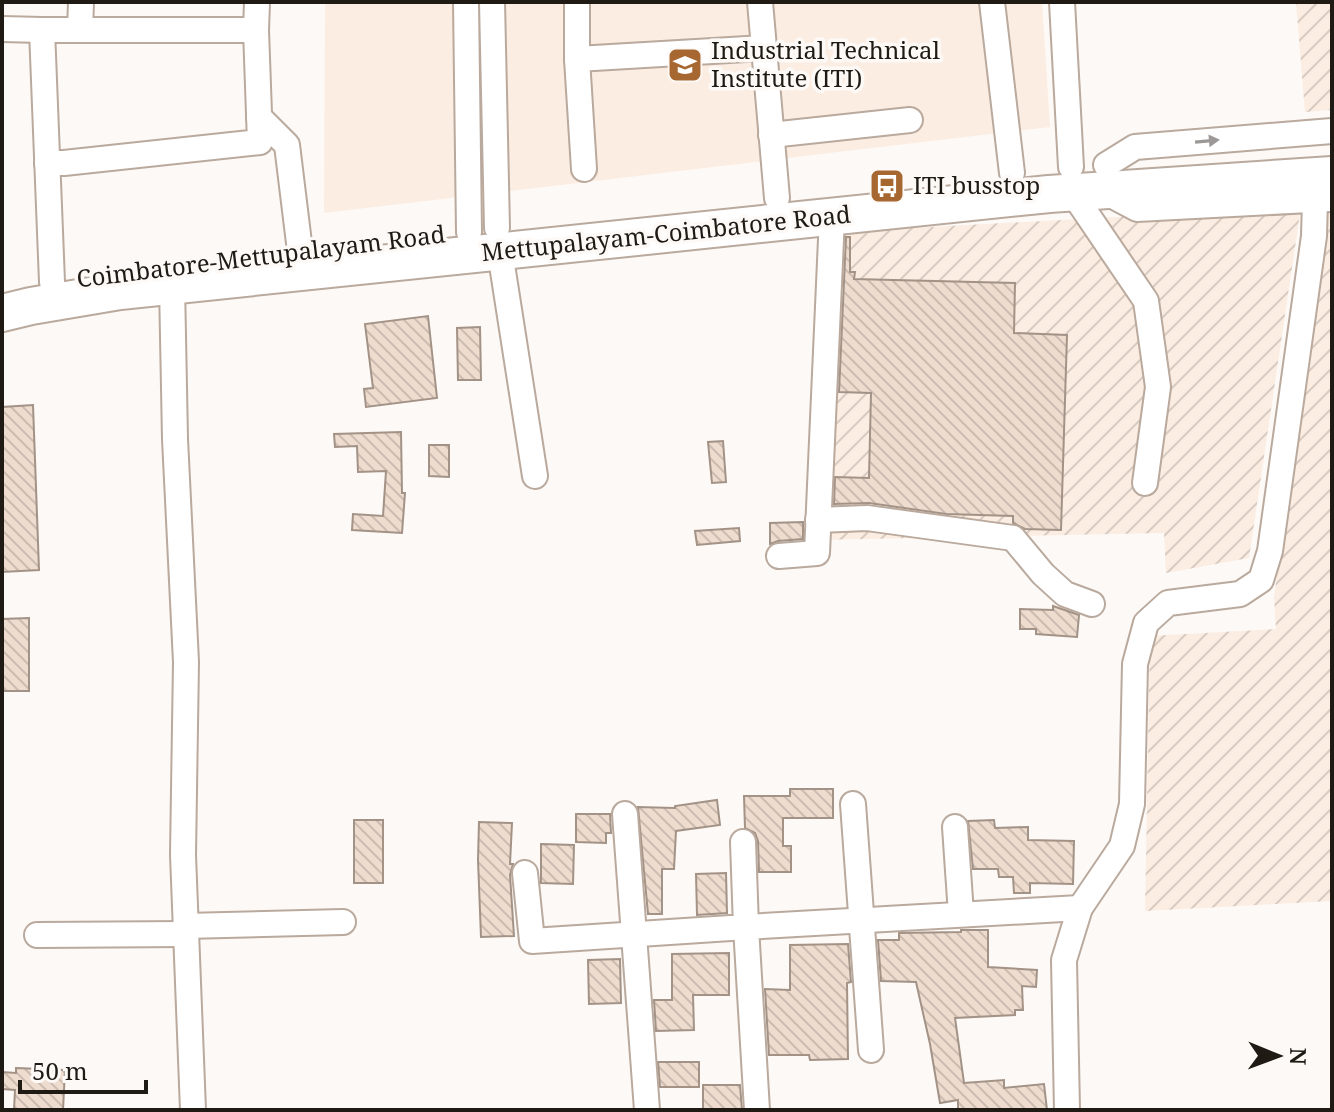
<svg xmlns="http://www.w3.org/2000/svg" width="1334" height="1112" font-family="'Noto Serif',serif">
<defs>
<pattern id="industrial-furrows" width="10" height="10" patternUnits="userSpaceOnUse" patternTransform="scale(2)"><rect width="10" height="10" fill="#fcede2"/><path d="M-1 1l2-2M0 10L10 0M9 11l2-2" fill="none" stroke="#d8cbc1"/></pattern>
<pattern id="building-back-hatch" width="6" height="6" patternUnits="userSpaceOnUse" patternTransform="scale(2)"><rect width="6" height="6" fill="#eedccf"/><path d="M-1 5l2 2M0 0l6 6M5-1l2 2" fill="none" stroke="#ccbcb1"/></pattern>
</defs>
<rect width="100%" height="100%" fill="#fdf9f6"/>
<path fill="#fcede2" d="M325 2H1042L1050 127 324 213Z"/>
<g fill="url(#industrial-furrows)">
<path d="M1296 2H1332V110L1305 112Z"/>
<path d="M1301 207 1249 558 1166 573 1164 533 818 540 838 232Z"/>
<path d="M1332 209V901L1145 911 1150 636 1276 629 1274 597 1326 210Z"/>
</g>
<g fill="url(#building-back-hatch)" stroke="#a39286" stroke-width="2">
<path d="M846 237H850V272H855L854 279 1015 283 1014 333 1067 335 1061 530 1025 529 1013 523V516L946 514 869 503 834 504 835 477 869 478 871 393 839 392Z"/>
<path d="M428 316 437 398 366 407 364 389 373 388 365 324Z"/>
<path d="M480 327 481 380H458L457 328Z"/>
<path d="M33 405 39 570 2 572V407Z"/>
<path d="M401 432 402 493H405L402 533 352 530 353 514 383 516 386 471 358 472 357 446 335 447 334 434Z"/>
<path d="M723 441 726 482 712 483 708 442Z"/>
<path d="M429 445H449V477L429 476Z"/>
<path d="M803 522V539L778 541 770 544V523Z"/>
<path d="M739 528 740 541 697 545 695 531Z"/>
<path d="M1053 606 1079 615 1077 637 1036 634V629H1020V609L1053 610Z"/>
<path d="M29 618V691H2V619Z"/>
<path d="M790 789H833V818H783V846H791V872H759L758 841 755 833 745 828 744 796H790Z"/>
<path d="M717 800 720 825 676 831 674 869H662V914H648L638 807 675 808V806Z"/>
<path d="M576 814H610L611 833H606V843L576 842Z"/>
<rect x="354" y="820" width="29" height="63"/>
<path d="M994 820 995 828 1028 827V840L1074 841 1073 884 1030 883V893H1014L1013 877H999L998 869H973L968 821Z"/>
<path d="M479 822 512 823 510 864H513L510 875 514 936 481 937 478 860Z"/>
<path d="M541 844 574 845 573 884 541 883Z"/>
<path d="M726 873 727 913 697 915 696 874Z"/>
<path d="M961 930H988V967L1037 970 1036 987 1022 986 1023 1010H1015V1015L955 1018 964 1083 1004 1080V1088L1044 1084 1047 1110H958V1100L940 1103 930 1044 916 982 881 981 878 940H899V933L961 932Z"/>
<path d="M848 944 851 982 847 983 848 1059 810 1060 809 1055H769L765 989 790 990V945Z"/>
<path d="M729 953V995H693L694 1030 656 1031 654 1000H672V954Z"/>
<path d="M620 959 621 1003 589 1004 588 960Z"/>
<path d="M658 1062H699V1087H660Z"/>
<path d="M16 1068 65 1070 63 1110H14L15 1090 2 1089V1072L16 1073Z"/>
<path d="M703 1085H740L742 1110H703Z"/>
</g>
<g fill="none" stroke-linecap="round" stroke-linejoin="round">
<defs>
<g id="minor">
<path d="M466 2 469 232"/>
<path d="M492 2 497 228"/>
<path d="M577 2V59L584 169"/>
<path d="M760 2 777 198"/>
<path d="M992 2 1012 173"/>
<path d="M1062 2 1071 167"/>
<path d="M2 29 42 30"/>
<path d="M80 30 81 2"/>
<path d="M577 59 764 48"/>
<path d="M259 117 287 145 300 251"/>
<path d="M771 135 910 120"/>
<path d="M47 163H64L260 142 256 30"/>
<path d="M1106 165 1135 147 1332 131"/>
<path d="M1103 191 1137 209 1330 199"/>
<path d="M1072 192 1146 301 1158 387 1145 483"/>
<path d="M500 252 535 476"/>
<path d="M52 282 42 30H256L257 2"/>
<path d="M172 285 175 439 186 662 183 855 193 1110"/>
<path d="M818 520 867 518 1013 538 1043 574 1065 594 1092 604"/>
<path d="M779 556 817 553 832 217"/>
<path d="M853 804 871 1050"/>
<path d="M625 814 647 1110"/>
<path d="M955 827 961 914"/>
<path d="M525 873 532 941 746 927 743 842"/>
<path d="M185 926 343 922"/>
<path d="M37 935 186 934"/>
<path d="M757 1110 746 927 1080 908"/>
<path d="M1067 1110 1064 960 1080 908 1122 846 1132 804 1135 664 1146 623 1168 603 1240 594 1261 580 1270 551 1314 236 1315 200"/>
</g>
<path id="highway" d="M2 313 31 306 120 291 1049 194 1332 175"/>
</defs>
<use href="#minor" stroke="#baa99d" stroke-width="28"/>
<use href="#highway" stroke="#baa99d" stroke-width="40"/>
<use href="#minor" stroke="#fff" stroke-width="24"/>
<use href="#highway" stroke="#fff" stroke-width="36"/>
</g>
<defs><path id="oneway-solid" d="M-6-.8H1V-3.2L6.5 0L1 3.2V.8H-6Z" transform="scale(2)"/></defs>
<use fill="#9b9896" href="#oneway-solid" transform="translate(1207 141) rotate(-5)"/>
<defs>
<symbol id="university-square" viewBox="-11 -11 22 22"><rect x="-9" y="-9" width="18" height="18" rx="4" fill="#a76730" stroke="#fdf9f6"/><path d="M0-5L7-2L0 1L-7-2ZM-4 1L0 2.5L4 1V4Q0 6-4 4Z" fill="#fff"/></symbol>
<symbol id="bus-square" viewBox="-11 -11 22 22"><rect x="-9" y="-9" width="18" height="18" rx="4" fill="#a76730" stroke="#fdf9f6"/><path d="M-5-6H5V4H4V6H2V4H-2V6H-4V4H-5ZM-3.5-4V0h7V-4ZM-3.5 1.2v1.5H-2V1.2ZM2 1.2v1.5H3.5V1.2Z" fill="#fff"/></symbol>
</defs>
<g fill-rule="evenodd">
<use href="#university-square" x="665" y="45" width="40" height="40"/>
<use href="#bus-square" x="867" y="166" width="40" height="40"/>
</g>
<g text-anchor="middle" stroke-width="7" stroke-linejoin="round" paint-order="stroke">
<g font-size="24" fill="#201a15" stroke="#fdf9f6" text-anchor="start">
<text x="711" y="59">Industrial Technical<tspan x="711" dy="28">Institute (ITI)</tspan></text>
<text x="913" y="194">ITI busstop</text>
</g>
<g font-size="24" fill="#201a15" stroke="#fdf9f6">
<text transform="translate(666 234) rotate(-6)" y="8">Mettupalayam-Coimbatore Road</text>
<text transform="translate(261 257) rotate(-7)" y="8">Coimbatore-Mettupalayam Road</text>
</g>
</g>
<rect width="1334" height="1112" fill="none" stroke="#201a15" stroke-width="8"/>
<g transform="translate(1278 1056) rotate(91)" stroke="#fdf9f6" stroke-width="6" paint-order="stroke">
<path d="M0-6L14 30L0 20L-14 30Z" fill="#201a15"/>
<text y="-12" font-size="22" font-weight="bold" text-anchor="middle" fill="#201a15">N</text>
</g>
<path d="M20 1080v12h126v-12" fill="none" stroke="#201a15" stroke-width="4"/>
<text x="32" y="1080" font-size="24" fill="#201a15" stroke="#fdf9f6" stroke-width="6" paint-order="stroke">50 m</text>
</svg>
